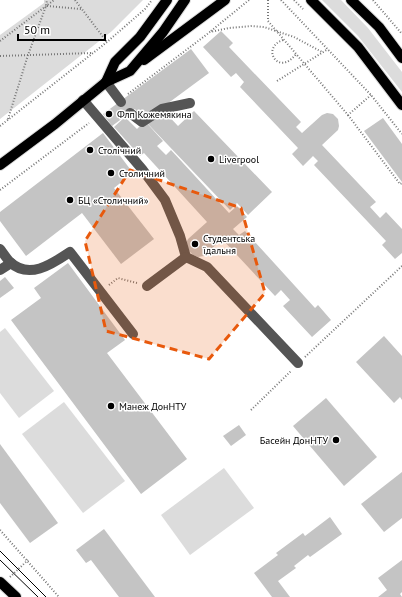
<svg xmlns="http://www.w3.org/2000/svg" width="402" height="597" font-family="'PT Sans',sans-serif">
<rect width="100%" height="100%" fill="#fff"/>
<g fill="#dcdcdc">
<path d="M44 0H143L112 31 0 119V35L44 3Z"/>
<path d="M322 0H341L368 28 402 72V92L358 36Z"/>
<path d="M5 328 54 391 19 418 0 393V332Z"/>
<path d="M64 402 125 481 83 513 22 434Z"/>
<path d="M224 468 254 508 190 555 161 515Z"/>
</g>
<g fill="#c4c4c4">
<path d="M221 31 233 43 229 47 301 122 296 127 302 133 322 115 327 113 333 114 338 119 339 126 338 130 322 145 376 202 370 207 380 218 386 212 402 229V253L395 259 382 245 386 241 314 165 318 161 313 156 303 166 292 154 298 148 240 87 244 82 236 73 231 77 203 47Z"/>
<path d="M191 49 209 73 144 121 135 109 112 126 103 114Z"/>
<path d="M162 109 178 126 194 111 272 192 248 215 237 203 230 210 147 123Z"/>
<path d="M125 117 137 129 145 121 163 141 157 146 166 155 171 150 229 213 237 206 247 217 233 229 239 235 245 231 315 308 318 305 331 320 312 337 283 306 290 300 281 290 275 296 222 239 204 256 198 257 193 255 187 249 186 243 188 239 207 222 144 153 140 156 114 127Z"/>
<path d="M383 118 402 144V182L364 131Z"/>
<path d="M103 133 133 173 114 188 154 239 121 264 82 213 26 256 0 221V212Z"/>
<path d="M68 263 125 340 107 353 187 459 141 494 11 320 41 298 34 288Z"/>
<path d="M5 277 14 288 0 298V281Z"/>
<path d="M384 336 402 356V400L400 397 394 403 356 362Z"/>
<path d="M326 398 377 457 344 486 293 426Z"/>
<path d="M239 425 246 435 231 446 223 436Z"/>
<path d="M0 444 58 523 30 543 0 503Z"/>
<path d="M402 472V518L384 532 361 504Z"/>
<path d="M330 517 342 534 310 557 308 555 294 566 296 568 278 581 290 597H272L254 573 278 555 276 553 303 533 305 536Z"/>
<path d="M104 529 155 597H119L91 560 86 563 76 550Z"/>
<path d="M402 560V592L400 594 402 597H378L387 590 378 578Z"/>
</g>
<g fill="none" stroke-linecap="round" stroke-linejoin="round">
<defs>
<g id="major">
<path d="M311 0 358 47 402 105"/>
<path d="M351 0 379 27 402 58"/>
<path d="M144 60 225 0"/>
<path d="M106 82 115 62 140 37 167 0"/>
<path d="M0 165 55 124 106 82 130 71 163 32 185 0"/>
<path d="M0 582 16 597"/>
</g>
</defs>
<use href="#major" stroke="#dbdbdb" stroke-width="12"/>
<g stroke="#777" stroke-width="2" stroke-dasharray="1 2" stroke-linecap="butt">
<path d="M75 0 107 42"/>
<path d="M268 0V21L348 115 371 95"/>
<path d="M281 0 371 95 402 134"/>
<path d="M294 0 303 9"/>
<path d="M373 0 402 34"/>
<path d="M47 6 81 9"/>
<path d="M211 31 249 0"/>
<path d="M283 40C260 48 279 77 296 54"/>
<path d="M0 41 54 0"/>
<path d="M0 56 92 53"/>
<path d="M277 81 328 49"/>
<path d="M128 94 210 32 229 28 252 26 264 27 294 37 322 52"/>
<path d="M348 115 400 184 402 183"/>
<path d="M8 119 28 55 46 6 47 0"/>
<path d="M0 126 107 42 145 9 152 0"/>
<path d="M0 190 89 123"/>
<path d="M109 285 118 278 137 283"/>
<path d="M305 357 402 266"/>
<path d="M251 410 291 371"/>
<path d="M0 530 59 597"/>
<path d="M10 577 28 560"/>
</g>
<g stroke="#555" stroke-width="10">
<path d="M106 82 121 102"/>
<path d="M83 100 142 169 165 200 180 236 186 257 207 267 298 363"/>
<path d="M130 113 142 122 162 109 190 103"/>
<path d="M0 249C3 253 6 258 10 262 29 280 52 264 70 252L133 334"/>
<path d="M0 270 11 263"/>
<path d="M147 286 186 257"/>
</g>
<use href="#major" stroke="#000" stroke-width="10"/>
<g stroke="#000" stroke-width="1">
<path d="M0 551 46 597"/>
<path d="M0 560 38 597"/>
</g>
</g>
<path fill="#e8590c" fill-opacity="0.2" stroke="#e8590c" stroke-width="3" stroke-dasharray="8 5" stroke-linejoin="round" d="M130 170 241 208 265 293 209 359 106 331 85 241Z"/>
<g fill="#000" stroke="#fff" stroke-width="1.5">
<circle cx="109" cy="114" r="4"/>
<circle cx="90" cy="150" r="4"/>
<circle cx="211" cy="159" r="4"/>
<circle cx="111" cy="173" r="4"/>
<circle cx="70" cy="200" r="4"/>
<circle cx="195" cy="244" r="4"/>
<circle cx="111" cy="406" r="4"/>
<circle cx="336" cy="440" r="4"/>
</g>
<g text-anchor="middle" stroke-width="3" stroke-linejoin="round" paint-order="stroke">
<g font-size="10" fill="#000" stroke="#fff" text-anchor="start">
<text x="117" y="118">Флп Кожемякина</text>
<text x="98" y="154">Столічний</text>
<text x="219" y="163">Liverpool</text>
<text x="119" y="177">Столичний</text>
<text x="78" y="204">БЦ «Столичний»</text>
<text x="203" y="242">Студентська<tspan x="203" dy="12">їдальня</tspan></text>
<text x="119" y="410">Манеж ДонНТУ</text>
<text x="328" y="444" text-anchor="end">Басейн ДонНТУ</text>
</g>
</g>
<path d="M18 34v6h87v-6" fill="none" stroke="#000000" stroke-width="2"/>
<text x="24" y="34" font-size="12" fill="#000000" stroke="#ffffff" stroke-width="3" paint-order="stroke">50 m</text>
</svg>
